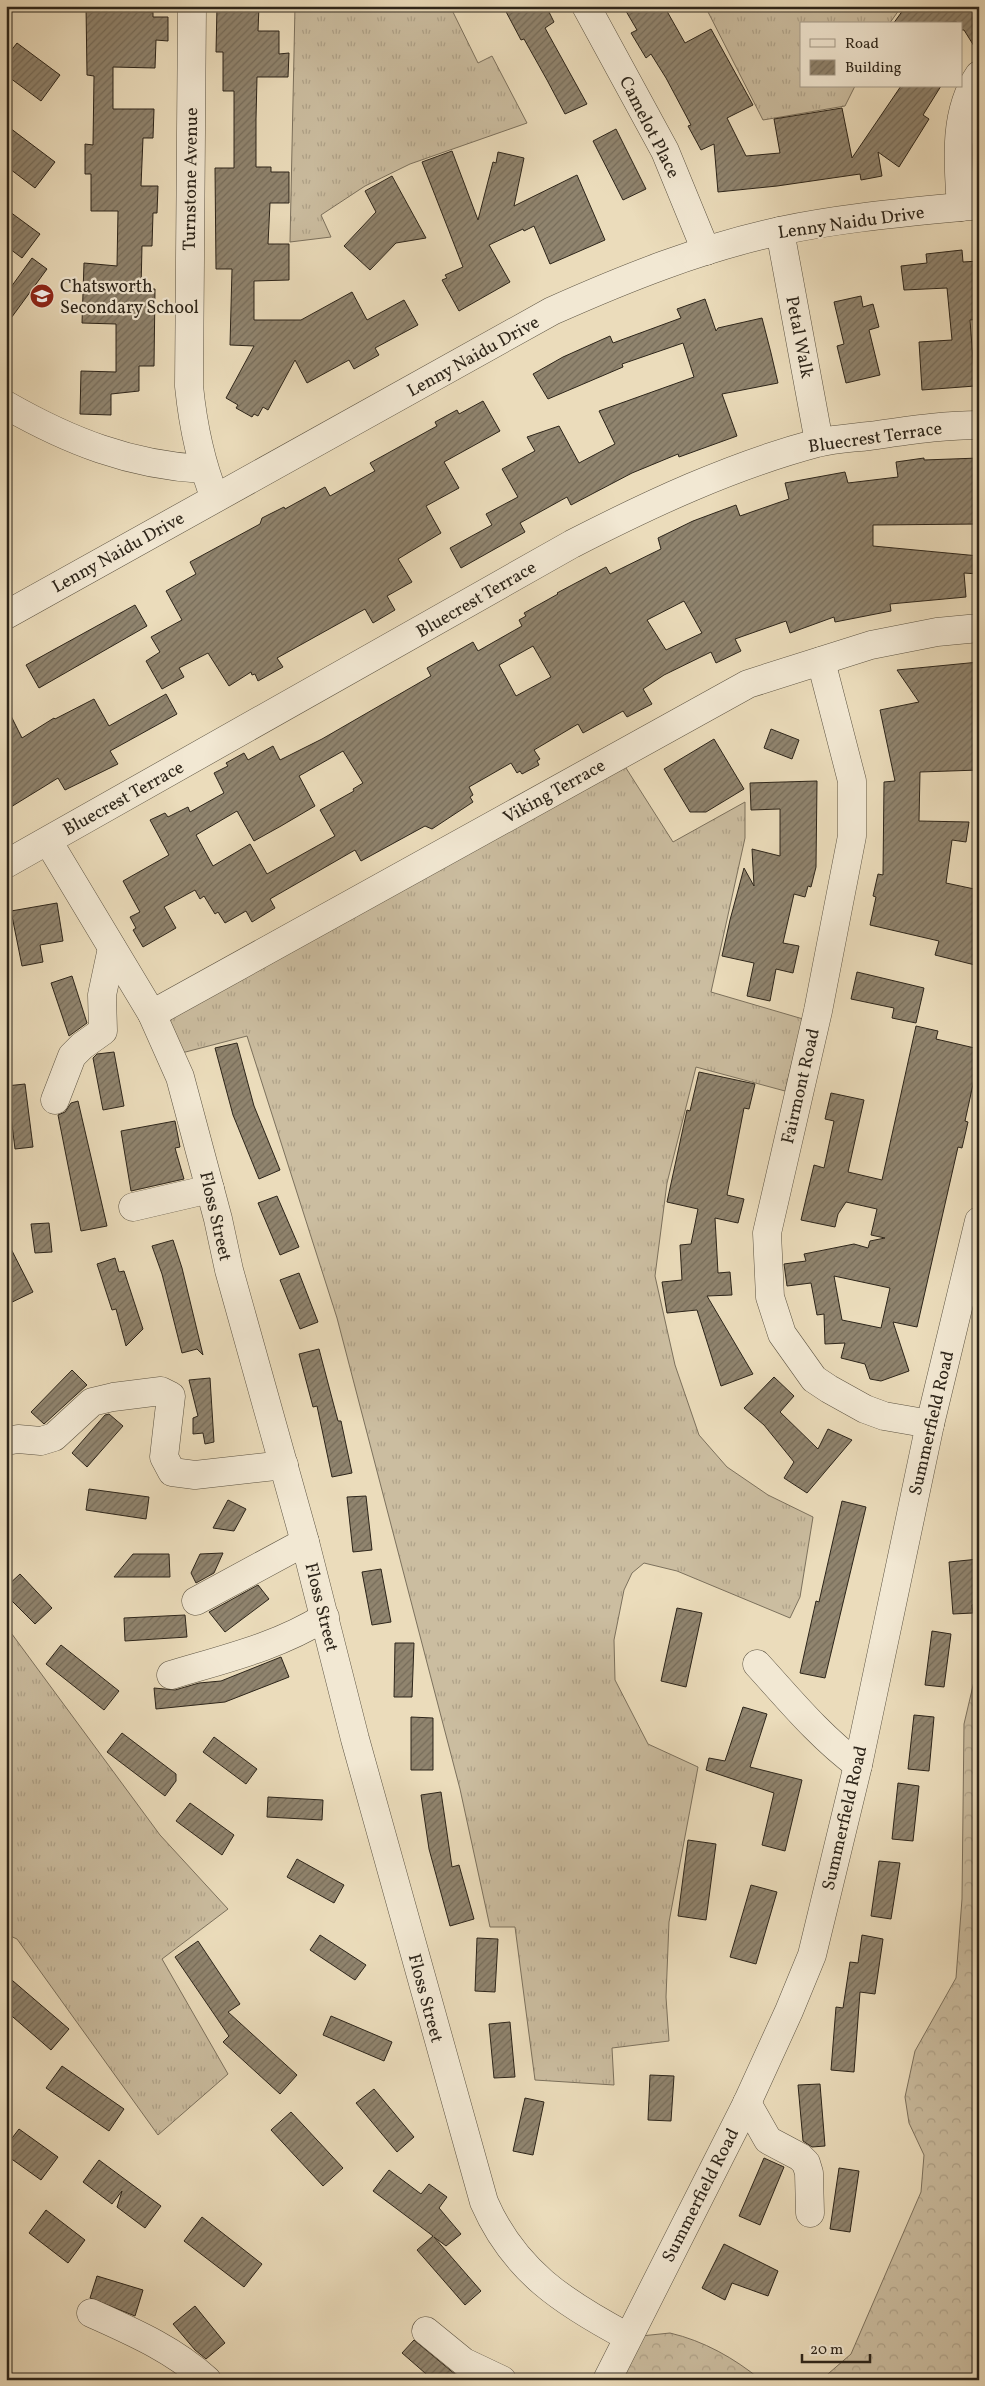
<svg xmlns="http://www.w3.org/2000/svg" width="985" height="2386" font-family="Vollkorn,serif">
<defs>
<pattern id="grass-tufts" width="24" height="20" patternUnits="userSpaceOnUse" patternTransform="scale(1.25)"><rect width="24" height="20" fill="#cbbda0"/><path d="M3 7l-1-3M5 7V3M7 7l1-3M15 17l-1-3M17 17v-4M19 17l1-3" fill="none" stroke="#afa289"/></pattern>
<pattern id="forest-crowns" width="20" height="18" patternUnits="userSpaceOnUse" patternTransform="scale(1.25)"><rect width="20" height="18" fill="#cbbda0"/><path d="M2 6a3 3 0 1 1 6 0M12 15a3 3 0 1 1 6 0" fill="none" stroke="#afa289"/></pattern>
<pattern id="building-hatch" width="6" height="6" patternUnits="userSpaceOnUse" patternTransform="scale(1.25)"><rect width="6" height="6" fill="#90846e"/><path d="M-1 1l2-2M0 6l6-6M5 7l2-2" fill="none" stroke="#766c5a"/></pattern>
</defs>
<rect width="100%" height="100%" fill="#ebdcbb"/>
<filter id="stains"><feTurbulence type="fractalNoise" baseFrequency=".004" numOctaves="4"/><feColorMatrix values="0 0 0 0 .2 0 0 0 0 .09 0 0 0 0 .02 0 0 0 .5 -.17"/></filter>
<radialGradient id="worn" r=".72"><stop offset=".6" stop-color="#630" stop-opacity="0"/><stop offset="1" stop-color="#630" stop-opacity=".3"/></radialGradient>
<g fill="url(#grass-tufts)" stroke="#7c715d">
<path d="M295 6H450L478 63 492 56 527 123 410 164 365 186 321 215 331 237 290 242Z"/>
<path d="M705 6H902L889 24H801V86H855L845 106 763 120Z"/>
<path d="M619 757 673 842 745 802V838L711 992 803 1019 785 1091 696 1067 667 1183 655 1276 675 1365 699 1435 727 1467 768 1495 813 1517 800 1597 790 1618 677 1571 644 1563 632 1573 624 1590 614 1640 615 1680 648 1744 698 1767 669 1922 666 1997 669 2041 612 2048 614 2085 535 2080 515 1927H490L460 1789 337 1318 247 1036 174 1055 153 1015Z"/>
<path d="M6 1626 160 1835 228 1909 162 1959 228 2074 158 2135 17 1939 6 1934Z"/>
</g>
<g fill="url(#forest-crowns)" stroke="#7c715d">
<path d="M979 1660V2380H821L851 2354 921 2192 924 2155 909 2123 905 2097 915 2051 956 1978 962 1899 964 1724Z"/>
<path d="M670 2333C704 2341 734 2358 761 2380H611L631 2337Z"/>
</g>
<g fill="url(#building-hatch)" stroke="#2d251a" fill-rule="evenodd">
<path d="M86 6H112L111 11 153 12V17H168V41L156 40 155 68 113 67V109H154L153 138H143L141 186H158L157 213H153L152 246H142L141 289H155L154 366H139V391L111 394V415L80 414 81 371 116 372V324L82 323 84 263 117 266 118 211H91V174H85V144L93 145 94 76 87 75Z"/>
<path d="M217 6H259L258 31H279V54L289 53 288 77H257L256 119V167H271V172H289V203H270L268 244H289V280L254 281V320H301L352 292 367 320 404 300 418 325 375 348 379 355 354 369 349 360 307 383 295 360 268 410 263 407 258 416 254 414 252 417 236 408 238 405 226 398 254 346 230 345 232 269H216L215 168H234V91H223V52H216Z"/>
<path d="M503 6H546L554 22 545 28 587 104 565 114 547 80 524 39 521 40Z"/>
<path d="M623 6H664L685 43 711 29 753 105 727 118 746 156 780 153 774 119 842 108 852 158 901 86H941L923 115 929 119 899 167 878 152 882 176 861 180 860 174 777 186 718 192 714 144 701 150 688 126 691 125 666 78 651 54 646 58 631 33 637 30Z"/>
<path d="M906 6H979V54L964 30H961V24L956 22 893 24Z"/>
<path d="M17 43 60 75 41 101 6 75V57Z"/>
<path d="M6 125 55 162 35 188 6 166Z"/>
<path d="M616 129 646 189 623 200 593 141Z"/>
<path d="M452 151 478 220 493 162 496 163 498 152 524 158 514 206 577 175 605 240 550 264 534 226 524 231 523 229 489 245 510 282 459 311 442 280 447 278 445 275 463 267 422 162Z"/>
<path d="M392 176 426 238 396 243 370 270 344 246 376 212 365 191Z"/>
<path d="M6 209 40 234 22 258 6 246Z"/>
<path d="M962 250 963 262 979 261V319L970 320 975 386 922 390 919 342 952 340 947 288 904 290 901 266 927 263 926 254Z"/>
<path d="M32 258 47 269 6 325V294Z"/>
<path d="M861 296 863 307 873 304 879 327 869 330 880 375 846 383 837 346 844 344 834 302Z"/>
<path d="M705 299 716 331 718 328 762 318 771 353 778 383 722 394 737 436 679 457 678 454 632 473 571 505 567 497 520 523 525 532 461 568 450 548 492 525 486 514 518 497 502 469 535 451 527 437 559 426 579 463 615 444 599 411 694 377 683 343 622 364 623 367 548 399 533 374 563 357 610 336 613 343 681 318 677 309Z"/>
<path d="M483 401 500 431 444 462 459 488 426 506 441 533 398 559 412 582 387 596 395 610 373 623 365 609 277 658 283 667 258 681 255 674 252 675 251 672 229 686 208 653 179 668 184 677 162 689 146 661 160 652 151 637 182 620 166 591 196 574 190 562 260 524 262 518 284 507 285 509 325 487 330 496 375 471 370 463 437 426 435 422 457 410 459 414Z"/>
<path d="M924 458V460L979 458V524L873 525V546L979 556V574L964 573 966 597 890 604 891 611 835 622 834 617 790 633 786 621 735 639 741 651 716 663 711 652 664 675 643 689 652 704 627 717 623 711 583 733 578 724 534 750 540 759 537 761 539 765 522 774 520 771 517 773 511 763 469 787 473 795 470 797 473 802 432 829 425 826 361 861 355 850 270 899 275 908 252 922 246 911 225 923 218 912 215 914 204 896 200 899 195 890 164 907 176 928 143 947 133 930 136 928 130 917 140 912 123 881 169 855 150 820 165 813 168 817 188 807 190 812 224 793 214 773 228 766 226 763 244 753 248 760 273 746 280 760 322 739 431 676 427 668 473 642 478 651 522 626 519 620 526 616 524 613 558 594 557 593 606 567 610 574 661 549 658 538 693 521 736 505 740 516 789 499 785 483 845 472 848 483 898 477 896 462ZM684 601 702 633 666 650 647 620ZM533 646 551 677 516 696 499 665ZM343 751 363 783 353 789 354 791 320 810 335 836 267 874 250 844 213 866 196 835 237 811 254 841 281 826 315 806 299 776Z"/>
<path d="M135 605 147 626 39 688 26 665Z"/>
<path d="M979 662V770L920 772 919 821 969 822 966 842 952 840 946 883 979 890V966L935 955 939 941 870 925 876 897 873 896 878 874 883 875 884 782 895 781 880 710 919 702 897 670Z"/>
<path d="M166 694 177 714 110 751 118 764 65 790 58 778 6 810V706L22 738 54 718 55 719 94 699 109 726Z"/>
<path d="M771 729 799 740 792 759 764 748Z"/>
<path d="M714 739 744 789 706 812H690L664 769Z"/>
<path d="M817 781 816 867 811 887 808 886 805 897 794 894 783 943 799 946 793 973 776 969 770 1001 747 996 754 963 722 956 730 920 744 868 754 886 752 849 780 856V809L751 810 750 783Z"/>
<path d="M57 903 63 941 40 945 43 962 22 966 11 911Z"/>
<path d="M857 972 924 988 916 1023 892 1018 894 1008 851 999Z"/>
<path d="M72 976 87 1023 69 1036 51 983Z"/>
<path d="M916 1026 938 1031 936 1039 979 1049V1066H977L965 1121 968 1122 962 1148 958 1147 917 1327 893 1322 909 1371 881 1381 870 1379 865 1364 841 1358 845 1343 825 1344 824 1314 817 1315 811 1283 787 1286 784 1264 806 1261 804 1254 854 1244 868 1248 870 1241 885 1238 871 1235 877 1209 846 1202 838 1214 835 1227 801 1220 814 1165 824 1168 834 1121 825 1119 831 1093 864 1100 848 1172 882 1180ZM834 1276 890 1288 881 1328 842 1320Z"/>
<path d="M237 1043 254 1106 280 1170 259 1179 233 1115 215 1048Z"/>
<path d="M114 1052 124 1106 103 1110 93 1058 97 1054Z"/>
<path d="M699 1072 755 1084 749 1109 744 1108 727 1195 744 1199 738 1223 715 1218 718 1273 730 1272 732 1295 707 1296 753 1374 721 1386 697 1310 667 1313 662 1282 682 1280 680 1245 691 1244 698 1209 667 1202 687 1110 690 1111Z"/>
<path d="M25 1084 33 1147 15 1149 10 1108H6V1086Z"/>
<path d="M78 1101 107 1226 81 1231 58 1115 65 1112 71 1103Z"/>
<path d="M175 1121 180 1147 175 1148 184 1179 131 1191 121 1131Z"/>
<path d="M277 1196 299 1247 280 1255 258 1203Z"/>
<path d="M49 1223 52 1252 35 1253 31 1224Z"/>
<path d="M6 1239 33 1292 6 1305Z"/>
<path d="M173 1240 182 1268 203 1355 197 1349 182 1353 162 1274 152 1246Z"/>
<path d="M115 1258 119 1272 124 1271 143 1329 126 1346 116 1309 112 1310 97 1264Z"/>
<path d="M299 1273 318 1322 300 1329 280 1280Z"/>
<path d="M319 1349 338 1421H341L352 1473 332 1477 317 1406 313 1407 299 1354Z"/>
<path d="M72 1370 87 1385 44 1424 31 1412Z"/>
<path d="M774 1377 794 1396 780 1412 818 1449 828 1429 852 1440 807 1493 784 1478 794 1462 764 1425 744 1408Z"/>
<path d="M210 1378 214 1442 205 1444 203 1433 193 1434V1418L198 1416 189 1380Z"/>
<path d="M109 1414 123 1426 87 1467 72 1453 105 1415Z"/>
<path d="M89 1489 149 1497 146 1519 86 1510Z"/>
<path d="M366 1496 372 1550 353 1552 347 1497Z"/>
<path d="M228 1500 246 1509 234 1531 213 1528Z"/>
<path d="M842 1501 866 1507 825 1678 800 1673 816 1601 819 1602Z"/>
<path d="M223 1553 214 1573 196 1583 191 1573 200 1554Z"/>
<path d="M133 1554H169L170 1577H114Z"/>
<path d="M979 1559V1604L972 1605 973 1613 953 1614 949 1562Z"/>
<path d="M381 1569 391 1622 372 1625 362 1572Z"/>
<path d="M20 1574 52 1608 35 1624 6 1595V1587Z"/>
<path d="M258 1585 269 1599 225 1632 209 1612Z"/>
<path d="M677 1608 702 1613 686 1687 661 1681Z"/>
<path d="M185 1615 187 1637 125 1641 124 1618Z"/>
<path d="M932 1631 951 1634 944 1687 925 1685Z"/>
<path d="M395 1643H414L412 1697H394Z"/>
<path d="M61 1645 119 1691 104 1710 46 1664Z"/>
<path d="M281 1657 289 1677 225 1702 156 1709 154 1688 175 1690 199 1683 221 1681Z"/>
<path d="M743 1707 767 1714 750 1767 802 1780 785 1851 762 1845 774 1793 706 1770 709 1758 725 1761Z"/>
<path d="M914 1715 934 1717 929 1771 908 1769Z"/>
<path d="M411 1717 433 1718V1770H411Z"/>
<path d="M122 1733 176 1774V1781L165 1796 107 1752Z"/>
<path d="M214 1737 257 1769 246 1784 203 1752Z"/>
<path d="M898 1783 919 1786 913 1841 892 1839Z"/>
<path d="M441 1792 452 1867 459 1865 474 1919 450 1926 429 1849 421 1795Z"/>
<path d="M268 1797 323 1800 322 1820 267 1817Z"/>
<path d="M190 1803 234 1835 222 1855 176 1821Z"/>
<path d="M688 1840 716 1844 706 1920 678 1916Z"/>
<path d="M297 1859 344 1885 334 1903 287 1877Z"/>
<path d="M879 1861 900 1863 891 1919 871 1916Z"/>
<path d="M751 1885 777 1892 756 1964 730 1957Z"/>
<path d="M320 1935 366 1965 355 1980 310 1950Z"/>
<path d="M862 1935 883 1939 875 1994 860 1992 854 2072 831 2070 836 2007 843 2008 850 1962 858 1963Z"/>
<path d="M477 1938 498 1939 495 1992 475 1991Z"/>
<path d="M198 1941 240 2004 228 2012 297 2075 280 2094 223 2042 229 2036 175 1957Z"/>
<path d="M6 1975 69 2029 51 2050 6 2011Z"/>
<path d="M331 2016 392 2042 384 2061 323 2035Z"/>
<path d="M510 2022 515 2077 494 2078 489 2024Z"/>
<path d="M62 2066 124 2109 109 2131 46 2088Z"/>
<path d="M650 2075 674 2076 671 2121 648 2120Z"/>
<path d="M820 2084 825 2146 812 2147 803 2141 798 2085Z"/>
<path d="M374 2089 414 2137 397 2152 356 2103Z"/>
<path d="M525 2098 544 2102 533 2155 513 2151Z"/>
<path d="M291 2112 343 2168 323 2186 271 2130Z"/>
<path d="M19 2129 58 2157 41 2180 6 2155V2146Z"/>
<path d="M764 2158 784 2167 760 2225 739 2216Z"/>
<path d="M99 2160 161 2206 145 2228 117 2207 122 2191 112 2204 83 2182Z"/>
<path d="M839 2168 859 2171 850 2232 830 2229Z"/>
<path d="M389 2170 421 2194 429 2184 447 2197 439 2208 461 2234 446 2246 434 2237 481 2291 465 2305 417 2250 433 2236 373 2191Z"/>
<path d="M46 2210 85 2240 68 2263 29 2233Z"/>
<path d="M202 2217 262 2264 244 2287 184 2241Z"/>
<path d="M724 2244 778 2271 768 2296 732 2283 725 2300 702 2288Z"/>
<path d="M97 2276 143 2290 135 2316 90 2298Z"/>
<path d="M195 2306 225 2343 206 2359 195 2350 173 2324Z"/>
<path d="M414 2340 456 2375 452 2380H433L402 2353Z"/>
</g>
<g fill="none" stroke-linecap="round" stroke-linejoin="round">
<defs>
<g id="minor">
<path d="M192 6 189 386C193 426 200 461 215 498"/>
<path d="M586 6 665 151 706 251"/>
<path d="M961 207C958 163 953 113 979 75"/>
<path d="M780 231 819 442"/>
<path d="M6 405C69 441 130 465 203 469"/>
<path d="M6 615 552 311C626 278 701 248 780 231 846 217 912 212 979 205"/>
<path d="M821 661 852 781V836L818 1011 767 1233 770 1297 782 1334 814 1379 829 1389 865 1409 884 1416 930 1424"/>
<path d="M48 841 152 1014 180 1077 218 1219 229 1270 305 1542 355 1739 484 2202C514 2271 564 2303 628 2337"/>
<path d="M6 864 572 544C650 504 731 466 817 443 834 439 852 438 869 436 906 431 942 425 979 425"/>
<path d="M152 1014 748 684 871 645 937 632 979 628"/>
<path d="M55 1100 72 1056 82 1046 103 1031 102 995 112 948"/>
<path d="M133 1207 210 1189"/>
<path d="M6 1441 18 1439 41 1441 54 1437 92 1402 113 1397 161 1391 171 1396 164 1457 172 1472 195 1475 284 1465"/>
<path d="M196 1601 305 1542"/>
<path d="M757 1664C789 1699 819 1736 858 1765"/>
<path d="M171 1675C224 1659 277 1647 325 1617"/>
<path d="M747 2103 768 2140 800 2157 806 2163 809 2173 810 2213"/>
<path d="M91 2313C133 2332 173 2349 207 2380"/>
<path d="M426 2331 464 2362 502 2380"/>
<path d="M607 2380 747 2103 789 2011 812 1955 858 1765 930 1424 979 1221"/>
</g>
</defs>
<use href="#minor" stroke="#5c5342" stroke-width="29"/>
<use href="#minor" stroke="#f2e8d3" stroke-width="28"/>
</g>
<defs>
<symbol id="school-disc" viewBox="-11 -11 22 22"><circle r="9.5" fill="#8f2418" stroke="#f2e8d3"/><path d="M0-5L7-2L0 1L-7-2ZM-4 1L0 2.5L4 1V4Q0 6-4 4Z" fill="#fff"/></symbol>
</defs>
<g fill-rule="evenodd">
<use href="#school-disc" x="28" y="282" width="28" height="28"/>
</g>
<g text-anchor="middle" stroke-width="4.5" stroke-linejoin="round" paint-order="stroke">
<g font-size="18" fill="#2d251a" stroke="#f2e8d3">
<text transform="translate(650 127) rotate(63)" y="6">Camelot Place</text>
<text transform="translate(190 179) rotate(-89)" y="6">Turnstone Avenue</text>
<text transform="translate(851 222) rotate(-8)" y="6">Lenny Naidu Drive</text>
<text transform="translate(800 337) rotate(79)" y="6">Petal Walk</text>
<text transform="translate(473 356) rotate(-29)" y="6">Lenny Naidu Drive</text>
<text transform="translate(875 437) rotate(-8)" y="6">Bluecrest Terrace</text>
<text transform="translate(118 552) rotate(-29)" y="6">Lenny Naidu Drive</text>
<text transform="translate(476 599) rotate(-30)" y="6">Bluecrest Terrace</text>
<text transform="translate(554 791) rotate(-29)" y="6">Viking Terrace</text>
<text transform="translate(123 798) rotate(-29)" y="6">Bluecrest Terrace</text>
<text transform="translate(800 1086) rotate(-77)" y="6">Fairmont Road</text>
<text transform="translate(216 1216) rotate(77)" y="6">Floss Street</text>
<text transform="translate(931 1423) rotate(-77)" y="6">Summerfield Road</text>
<text transform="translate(322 1607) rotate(76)" y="6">Floss Street</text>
<text transform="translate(844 1818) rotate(-77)" y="6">Summerfield Road</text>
<text transform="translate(426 1998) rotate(75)" y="6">Floss Street</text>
<text transform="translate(700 2195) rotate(-63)" y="6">Summerfield Road</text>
</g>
<g font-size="18" fill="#2d251a" stroke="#f2e8d3" text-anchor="start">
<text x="60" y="292">Chatsworth<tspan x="60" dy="21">Secondary School</tspan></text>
</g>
</g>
<rect width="985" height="2386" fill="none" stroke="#ebdcbb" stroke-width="25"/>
<rect x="8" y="8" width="970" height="2371" fill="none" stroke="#2d251a" stroke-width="2.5"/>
<rect x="12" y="12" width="960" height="2361" fill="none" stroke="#2d251a"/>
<rect x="800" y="22" width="162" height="65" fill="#f2e8d3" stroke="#a39a89"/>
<rect x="810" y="39" width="25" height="8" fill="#f2e8d3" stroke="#a39a89"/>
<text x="845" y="48" font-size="15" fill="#2d251a">Road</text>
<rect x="810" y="60" width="25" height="15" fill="url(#building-hatch)" stroke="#a39a89"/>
<text x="845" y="72" font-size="15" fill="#2d251a">Building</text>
<path d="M802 2354v8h68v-8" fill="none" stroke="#2d251a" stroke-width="2.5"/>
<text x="810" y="2354" font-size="15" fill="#2d251a" stroke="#f2e8d3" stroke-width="4" paint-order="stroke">20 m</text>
<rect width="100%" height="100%" filter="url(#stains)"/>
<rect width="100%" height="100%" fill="url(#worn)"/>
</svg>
